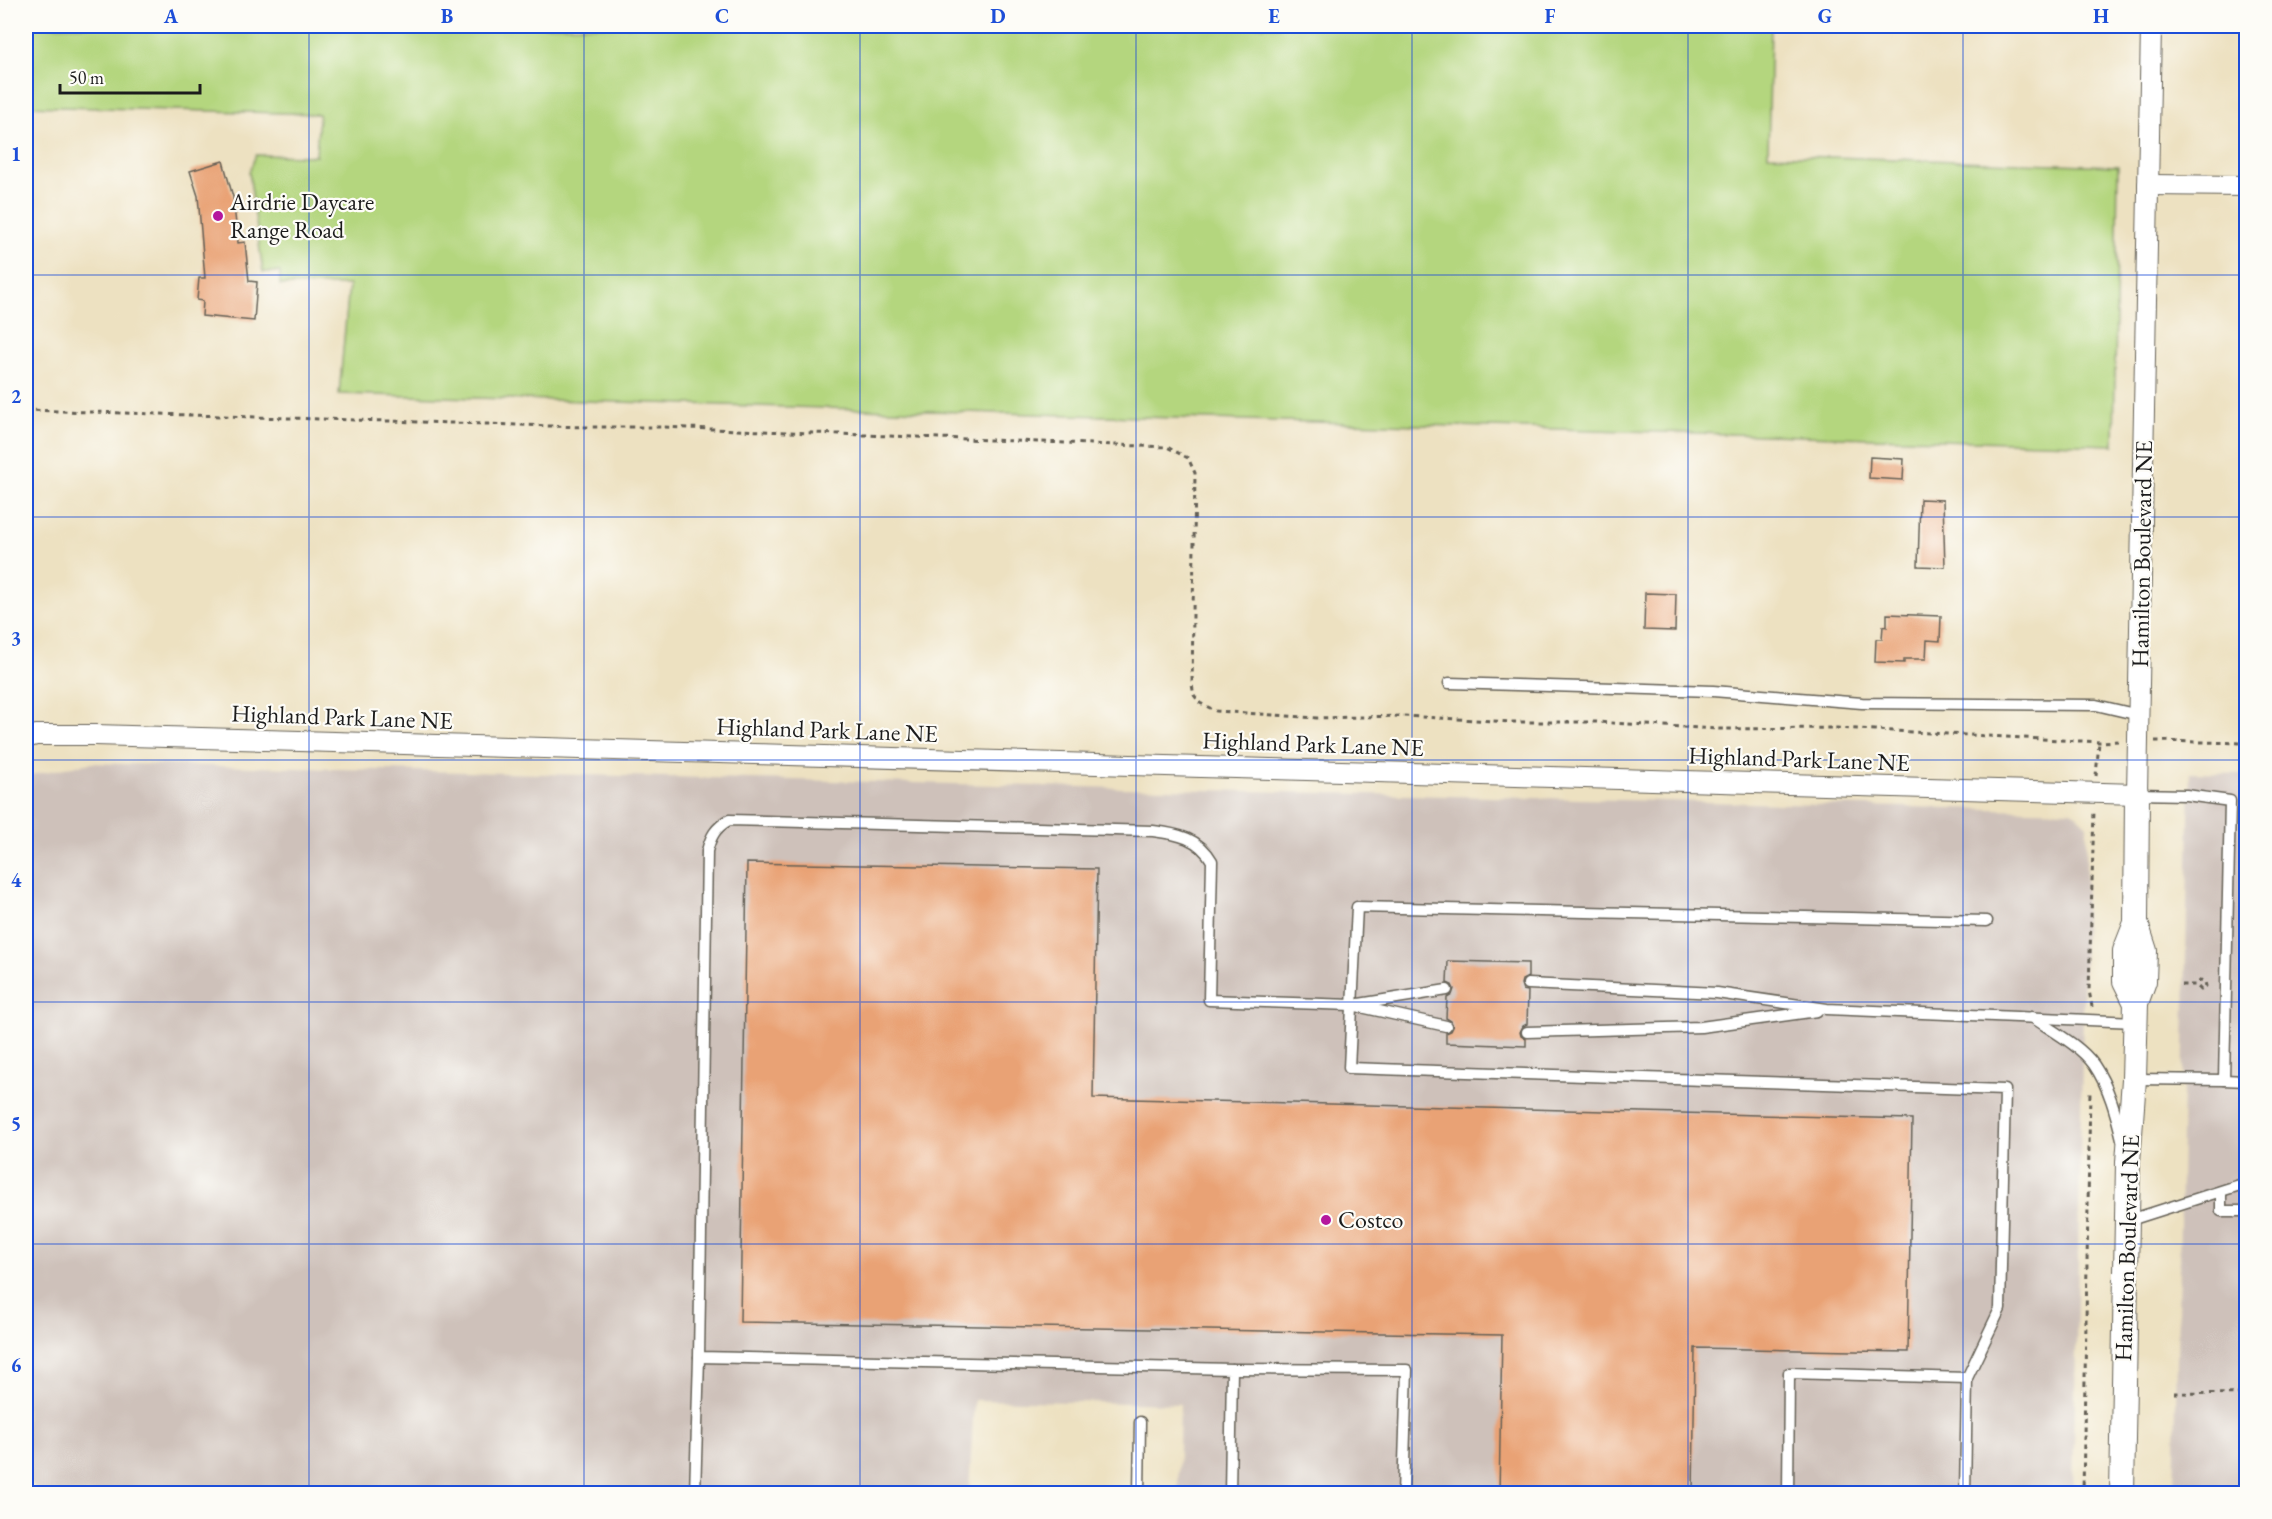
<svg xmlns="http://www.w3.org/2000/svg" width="2272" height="1519" font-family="'EB Garamond',serif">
<rect width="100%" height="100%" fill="#fdfcf7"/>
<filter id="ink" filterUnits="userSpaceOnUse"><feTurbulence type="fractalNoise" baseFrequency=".0167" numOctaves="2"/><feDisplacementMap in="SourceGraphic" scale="12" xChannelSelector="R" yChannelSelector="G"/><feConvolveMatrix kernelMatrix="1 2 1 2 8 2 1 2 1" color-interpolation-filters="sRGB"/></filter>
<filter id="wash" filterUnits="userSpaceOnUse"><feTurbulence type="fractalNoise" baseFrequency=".008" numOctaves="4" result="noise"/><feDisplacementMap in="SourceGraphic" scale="24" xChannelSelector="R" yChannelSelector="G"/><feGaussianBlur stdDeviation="1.35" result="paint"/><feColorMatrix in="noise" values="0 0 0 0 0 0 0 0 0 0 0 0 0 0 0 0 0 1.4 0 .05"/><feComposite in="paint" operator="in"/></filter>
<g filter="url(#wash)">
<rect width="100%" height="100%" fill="#ede1c1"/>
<g fill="#cec1ba">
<path d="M90 763 2072 811 2087 825 2073 1493H1178L1180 1404 974 1400 969 1493H40L26 1477V776Z"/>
<path d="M2190 773 2246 774V1493L2174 1494Z"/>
</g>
<path fill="#b4d67e" stroke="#68794d" stroke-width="1.5" d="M26 26H1771L1768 155 2118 166 2114 445 339 394 349 285H280V272H263L249 172 256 155 316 156 319 114 26 106Z"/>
<g id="blocks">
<g fill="#e9a275">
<path d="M223 161 233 197 238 243 245 242 249 281 257 282 254 321 202 316 203 301 197 300 199 278H205L198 196 190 171Z"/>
<path d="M1870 457 1904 459 1903 480 1869 478Z"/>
<path d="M1920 499 1943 500 1945 567 1918 566Z"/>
<path d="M1645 593 1676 594 1675 631 1644 630Z"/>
<path d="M1887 614 1941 616 1940 641 1927 640 1926 659H1904V663L1875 662 1876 639H1882L1883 626 1887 627Z"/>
<path d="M747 863 1097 869 1093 1098 1912 1119 1908 1352 1695 1348 1693 1494H1499L1502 1335 740 1322Z"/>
<path d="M1448 961 1528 963V977L1522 980 1521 984 1523 990 1528 991 1527 1024 1523 1026 1520 1032 1521 1036 1526 1039V1046L1446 1043V1033L1451 1031 1453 1027 1451 1021 1446 1018 1447 998 1452 995 1454 989 1452 985 1447 983Z"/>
</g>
</g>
</g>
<g filter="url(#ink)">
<use href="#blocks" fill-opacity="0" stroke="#656156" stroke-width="1.5"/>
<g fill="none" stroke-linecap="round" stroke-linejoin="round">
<defs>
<g id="service">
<path d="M1449 683 1713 691 1862 703 2096 705 2139 715"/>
<path d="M1528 984 1717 993 1827 1009 2135 1022"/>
<path d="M1359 1004 1447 990"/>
<path d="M2032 1017C2051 1030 2081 1046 2094 1065 2109 1087 2116 1114 2122 1139"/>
<path d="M1527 1032 1701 1027 1817 1011"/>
<path d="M2134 1079 2224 1080 2230 801 2186 795 2137 794"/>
<path d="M2224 1080 2246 1081"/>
<path d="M2221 1192V1211H2246"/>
<path d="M2127 1221 2246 1183"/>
<path d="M1232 1369 1407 1370 1403 1494"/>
<path d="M695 1494 699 1357"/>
<path d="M1139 1494 1140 1422"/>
<path d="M1230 1494 1232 1369 699 1357 707 851C711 836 715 828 729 820L1153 831C1178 834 1199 838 1212 861L1209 1000 1352 1005 1446 1026"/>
<path d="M1788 1494 1789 1373 1967 1378 2000 1309 2005 1090 1349 1068 1357 907 1987 921"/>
<path d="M1965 1494 1967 1378"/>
</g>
<g id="minor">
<path d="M2148 185 2246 186"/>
<path d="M26 738 36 735H95L2137 794 2151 26"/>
</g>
<g id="tertiary">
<path d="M2136 1003 2125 981V951L2136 923"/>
<path d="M2122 1494 2128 1162 2134 1079 2136 1003 2144 981 2145 951 2136 923 2137 794"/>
</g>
</defs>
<use href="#service" stroke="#656156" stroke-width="13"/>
<use href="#minor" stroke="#656156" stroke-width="22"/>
<use href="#tertiary" stroke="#656156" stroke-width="26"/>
<g stroke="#656156" stroke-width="3" stroke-dasharray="4.5 4.5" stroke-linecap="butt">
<path d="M26 410 584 427H662L1167 447 1188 458 1195 473 1192 685 1194 695 1200 703 1216 711 1317 718 1403 716 1513 722H1595L1719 729 1837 728 2099 742 2119 741"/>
<path d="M2155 741 2246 743"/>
<path d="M2096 776 2099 742"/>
<path d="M2181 985H2196L2201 990 2206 986 2205 982 2201 980 2196 985"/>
<path d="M2092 1007 2089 990 2094 810"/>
<path d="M2174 1393 2246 1394"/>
<path d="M26 1486 32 1494"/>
<path d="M2083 1494 2090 1090"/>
</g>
<use href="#service" stroke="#fff" stroke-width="10"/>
<use href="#minor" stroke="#fff" stroke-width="20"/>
<use href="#tertiary" stroke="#fff" stroke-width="24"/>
</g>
</g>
<path fill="none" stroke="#1d4ed8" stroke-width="1.5" stroke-opacity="0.55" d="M309 26V1494M584 26V1494M860 26V1494M1136 26V1494M1412 26V1494M1688 26V1494M1963 26V1494M26 275H2246M26 517H2246M26 760H2246M26 1002H2246M26 1244H2246"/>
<g fill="#b5179e" stroke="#fdfcf7" stroke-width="2">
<circle cx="218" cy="216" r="6"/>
<circle cx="1326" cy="1220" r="6"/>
</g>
<g text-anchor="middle" stroke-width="4.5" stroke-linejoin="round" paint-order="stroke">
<g font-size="24" fill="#1c1c1c" stroke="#fdfcf7" text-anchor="start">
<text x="230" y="210">Airdrie Daycare<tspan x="230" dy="28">Range Road</tspan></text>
<text x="1338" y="1228">Costco</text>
</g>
<g font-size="24" fill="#1c1c1c" stroke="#fdfcf7">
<text transform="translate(2142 554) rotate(-89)" y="8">Hamilton Boulevard NE</text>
<text transform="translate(342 717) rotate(2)" y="8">Highland Park Lane NE</text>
<text transform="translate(827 730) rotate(2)" y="8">Highland Park Lane NE</text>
<text transform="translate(1313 744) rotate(2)" y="8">Highland Park Lane NE</text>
<text transform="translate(1799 759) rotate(2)" y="8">Highland Park Lane NE</text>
<text transform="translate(2127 1248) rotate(-88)" y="8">Hamilton Boulevard NE</text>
</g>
</g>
<rect width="2272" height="1519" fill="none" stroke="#fdfcf7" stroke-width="66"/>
<path d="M60 84v9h140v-9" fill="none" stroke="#1c1c1c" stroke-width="3"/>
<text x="69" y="84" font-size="18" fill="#1c1c1c" stroke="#fdfcf7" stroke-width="4.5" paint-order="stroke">50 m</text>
<rect x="33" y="33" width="2206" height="1453" fill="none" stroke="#1d4ed8" stroke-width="2"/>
<g font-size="20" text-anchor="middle" font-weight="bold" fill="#1d4ed8">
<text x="171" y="23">A</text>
<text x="447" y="23">B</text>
<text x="722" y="23">C</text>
<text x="998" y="23">D</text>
<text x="1274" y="23">E</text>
<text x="1550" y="23">F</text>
<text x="1825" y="23">G</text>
<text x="2101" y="23">H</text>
<text x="16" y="161">1</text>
<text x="16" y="403">2</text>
<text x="16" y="645">3</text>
<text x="16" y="887">4</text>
<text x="16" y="1130">5</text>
<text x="16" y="1372">6</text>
</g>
</svg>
